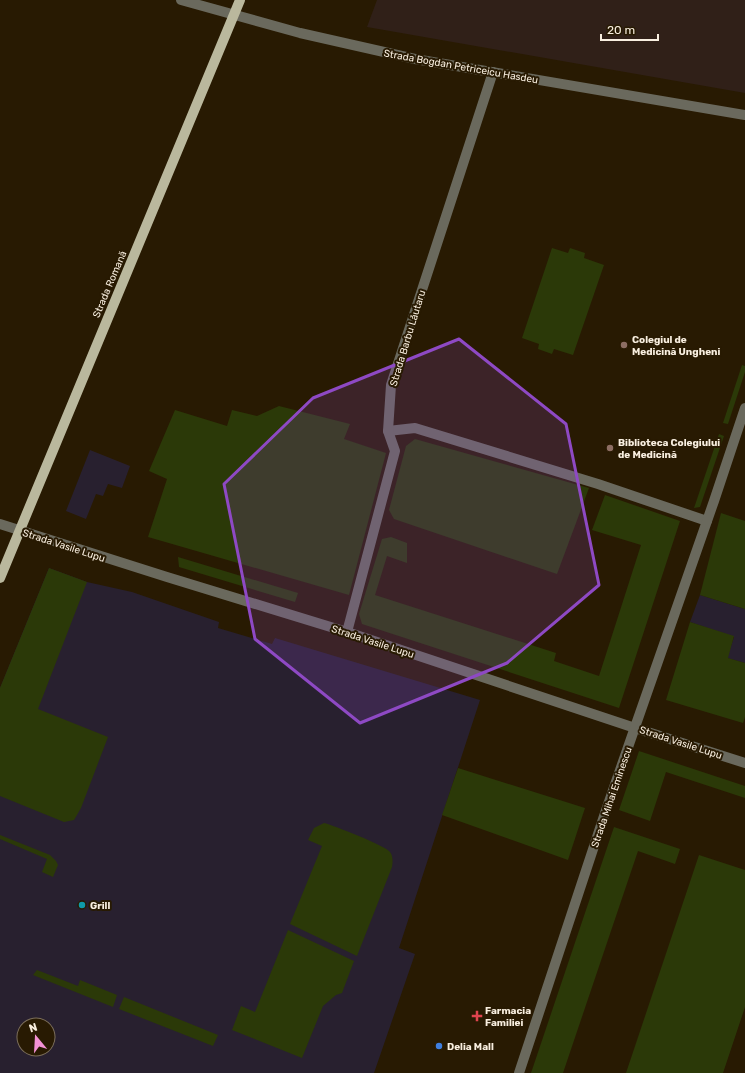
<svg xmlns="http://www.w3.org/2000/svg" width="745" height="1073" font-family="Rubik,sans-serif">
<rect width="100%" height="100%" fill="#281a02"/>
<g fill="#28202f" fill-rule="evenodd">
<path d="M90 450 130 466 122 488 108 484 103 496 96 494 86 519 66 511Z"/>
<path d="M49 568 87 582 132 592 219 622 218 628 272 644 275 638 480 700 399 948 415 954 374 1073H0V688ZM24 1025H48V1049H24Z"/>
<path d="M700 595 745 609V663L727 658 734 637 690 622Z"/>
</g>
<path fill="#302018" d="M377 0H745V93L367 27Z"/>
<g fill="#2b3908">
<path d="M552 248 568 253 570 248 585 253 584 258 604 265 573 355 554 349 552 354 538 349 539 344 522 338Z"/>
<path d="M742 365 745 366V372L728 424 723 423Z"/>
<path d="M279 406 350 424 344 439 386 453 349 595 148 537 167 479 149 471 175 410 227 426 232 410 257 416Z"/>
<path d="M719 434 724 436 700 507 694 508Z"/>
<path d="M415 439 589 488 557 574 394 519 389 510 406 446Z"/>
<path d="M605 495 680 521 619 708 362 624 359 614 382 539 391 537 407 543V563L387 556 375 595 556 653 554 661 599 676 641 545 592 530Z"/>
<path d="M721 513 745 521V609L700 595Z"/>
<path d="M178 557 298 593 295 602 179 567Z"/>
<path d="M49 568 87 582 38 709 108 737 81 808 74 820 64 822 0 796V688Z"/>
<path d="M690 622 734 636 728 658 745 663V717L743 723 666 700Z"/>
<path d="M639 751 745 786V798L666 772 650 821 619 810Z"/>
<path d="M458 768 585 808 568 860 442 815Z"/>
<path d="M324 823C333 825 386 846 390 852 393 856 393 862 392 867L357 956 290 924 322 846 308 840 314 828Z"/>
<path d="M614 827 680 849 675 864 638 851 563 1073H531Z"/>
<path d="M0 835 50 855 56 861 58 865 53 877 42 872 47 859 0 839Z"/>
<path d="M699 855 745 870V1007L723 1073H626Z"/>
<path d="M288 930 354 961 342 993 336 995 323 1006 302 1058 232 1030 241 1006 255 1012Z"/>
<path d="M37 970 78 986 80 980 117 995 113 1007 33 975Z"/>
<path d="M124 997 218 1035 213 1046 119 1009Z"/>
</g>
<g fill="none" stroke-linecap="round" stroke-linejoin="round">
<g stroke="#6a695d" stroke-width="10">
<path d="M181 0 300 33 415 59 745 115"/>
<path d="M388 431 415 428 598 484 707 521"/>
<path d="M0 524 167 577 347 632 635 728 745 763"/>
<path d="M347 632 395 451 388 431 391 385 493 72"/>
<path d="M519 1073 604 816 714 501 745 408"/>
</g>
<path stroke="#bab89d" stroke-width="10" d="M0 578 240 0"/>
</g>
<path fill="#8e49c4" fill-opacity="0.2" stroke="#8e49c4" stroke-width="3" stroke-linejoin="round" d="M459 339 566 424 599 585 507 663 360 723 255 639 224 484 313 398Z"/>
<g fill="#8d6e63" stroke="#281a02" stroke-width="1.5">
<circle cx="624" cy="345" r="4"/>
<circle cx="610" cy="448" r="4"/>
</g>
<circle fill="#0f9aa8" stroke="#281a02" stroke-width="1.5" cx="82" cy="905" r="4"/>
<path fill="#e0444e" stroke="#281a02" stroke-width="1.5" d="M475 1010h4v4h4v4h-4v4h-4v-4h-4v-4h4z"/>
<circle fill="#3f7fe0" stroke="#281a02" stroke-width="1.5" cx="439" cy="1046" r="4"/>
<g text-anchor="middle" stroke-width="4" stroke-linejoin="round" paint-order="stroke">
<g font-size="10" fill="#f9efe0" stroke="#281a02">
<text transform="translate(461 66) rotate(10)" y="4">Strada Bogdan Petriceicu Hasdeu</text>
<text transform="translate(109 284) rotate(-67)" y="4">Strada Romană</text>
<text transform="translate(407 338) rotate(-73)" y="4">Strada Barbu Lăutaru</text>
<text transform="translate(64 545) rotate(18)" y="4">Strada Vasile Lupu</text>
<text transform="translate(373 641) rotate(18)" y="4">Strada Vasile Lupu</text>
<text transform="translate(681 742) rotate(18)" y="4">Strada Vasile Lupu</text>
<text transform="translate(611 797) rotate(-71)" y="4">Strada Mihai Eminescu</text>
</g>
<g font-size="10" font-weight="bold" fill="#f9efe0" stroke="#281a02" text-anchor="start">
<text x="632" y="343">Colegiul de<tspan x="632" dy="12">Medicină Ungheni</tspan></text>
<text x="618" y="446">Biblioteca Colegiului<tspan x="618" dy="12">de Medicină</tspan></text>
<text x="90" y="909">Grill</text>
<text x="485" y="1014">Farmacia<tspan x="485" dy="12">Familiei</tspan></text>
<text x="447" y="1050">Delia Mall</text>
</g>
</g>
<g transform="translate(36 1037) rotate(342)"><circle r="19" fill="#281a02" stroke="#7c6f5b"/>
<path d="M0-3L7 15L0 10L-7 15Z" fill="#f391d5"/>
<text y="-6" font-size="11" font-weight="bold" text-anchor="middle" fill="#f9efe0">N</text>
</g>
<path d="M601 34v6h57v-6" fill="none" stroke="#f9efe0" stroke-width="2"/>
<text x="607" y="34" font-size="12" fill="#f9efe0" stroke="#281a02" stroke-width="3" paint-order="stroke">20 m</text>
</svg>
